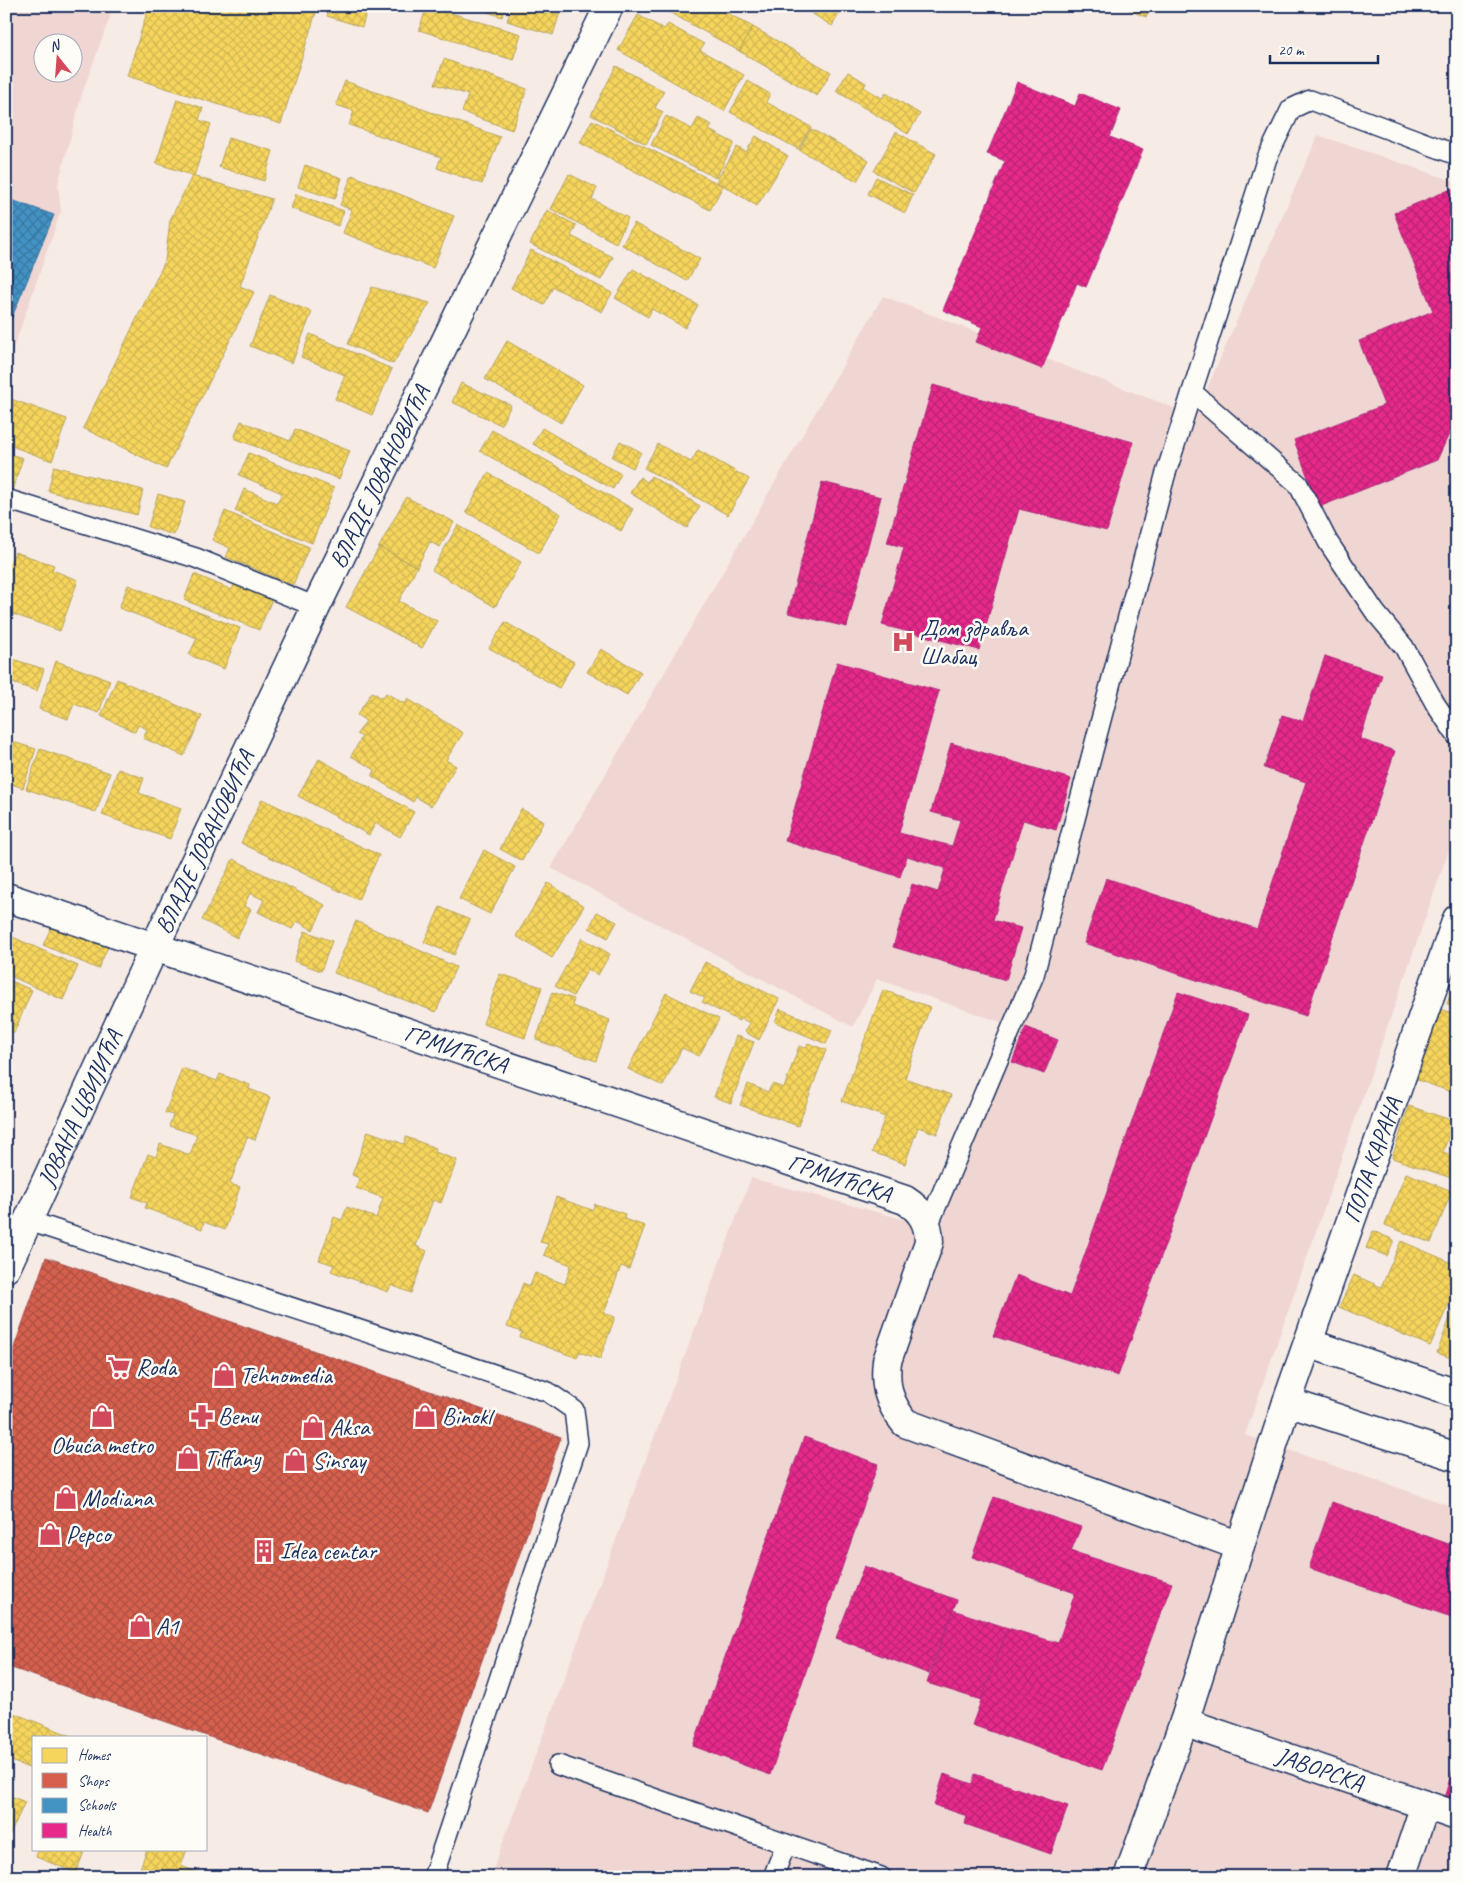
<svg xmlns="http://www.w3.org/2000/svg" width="1463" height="1883" font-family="Caveat,sans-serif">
<defs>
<pattern id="homes-cross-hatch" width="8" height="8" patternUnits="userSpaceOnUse" patternTransform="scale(1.25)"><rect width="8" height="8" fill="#f6d55c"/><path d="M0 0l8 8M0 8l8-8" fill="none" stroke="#d2b752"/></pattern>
<pattern id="shops-cross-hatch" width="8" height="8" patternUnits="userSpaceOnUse" patternTransform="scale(1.25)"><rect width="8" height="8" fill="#d6604d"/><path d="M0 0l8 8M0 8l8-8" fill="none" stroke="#ad5043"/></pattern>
<pattern id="schools-cross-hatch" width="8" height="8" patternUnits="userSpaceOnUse" patternTransform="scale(1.25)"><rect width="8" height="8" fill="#4393c3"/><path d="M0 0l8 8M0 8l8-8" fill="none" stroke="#3778a2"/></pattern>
<pattern id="health-cross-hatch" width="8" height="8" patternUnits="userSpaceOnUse" patternTransform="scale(1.25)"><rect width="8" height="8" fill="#e7298a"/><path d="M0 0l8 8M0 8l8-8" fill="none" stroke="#ba2474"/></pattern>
</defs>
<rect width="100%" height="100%" fill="#f7ebe6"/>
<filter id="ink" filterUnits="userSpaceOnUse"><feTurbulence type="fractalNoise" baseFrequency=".02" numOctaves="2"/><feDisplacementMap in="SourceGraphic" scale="10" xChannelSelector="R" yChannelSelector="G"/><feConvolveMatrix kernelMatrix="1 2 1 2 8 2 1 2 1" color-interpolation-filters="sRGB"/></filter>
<g filter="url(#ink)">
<g fill="#f0d6d2" fill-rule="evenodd">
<path d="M6 6H114L82 94 58 184 61 211 6 370ZM42 42H72V72H42Z"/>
<path d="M1318 135 1457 182V827L1245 1435 1457 1508V1877H490L751 1178 928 1226 1003 1023 877 979 853 1027 551 868 883 296 1195 416Z"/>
</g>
<g fill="url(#homes-cross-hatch)" stroke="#b4a35d">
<path d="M149 6H318L281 124 127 76Z"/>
<path d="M331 6H368L362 27 327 16Z"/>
<path d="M427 6 521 34 513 60 419 30Z"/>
<path d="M471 6H506L502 17Z"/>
<path d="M512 6H562L553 35 507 21Z"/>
<path d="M658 6H722L720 9 753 27 739 51Z"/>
<path d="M800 6H844L832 26Z"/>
<path d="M1119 6H1150L1146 17Z"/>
<path d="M638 15 664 29 668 24 704 44 700 50 744 75 724 111 618 50Z"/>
<path d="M753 27 831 72 817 96 739 51Z"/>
<path d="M444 59 527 89 512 130 462 112 468 95 435 84Z"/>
<path d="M616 66 664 91 655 108 663 112 646 144 591 115Z"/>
<path d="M848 72 866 83 864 87 882 98 886 93 920 114 908 134 836 91Z"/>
<path d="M345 81 500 137 482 184 437 168 441 157 349 125 354 111 336 105Z"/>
<path d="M748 81 770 94 766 102 811 127 798 149 730 112Z"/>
<path d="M177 99 203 108 199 120 211 124 194 176 156 163Z"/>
<path d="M666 116 692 129 698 118 712 125 709 130 734 143 716 178 651 145Z"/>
<path d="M592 120 723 186 710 210 580 143Z"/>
<path d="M811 129 869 160 857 181 799 150Z"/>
<path d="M896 132 936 154 914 193 874 171Z"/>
<path d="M756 136 788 156 757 206 716 181 737 147 746 152Z"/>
<path d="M228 138 273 151 264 181 219 167Z"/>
<path d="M305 165 342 178 335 199 298 187Z"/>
<path d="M569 174 597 188 592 199 628 218 616 243 551 209Z"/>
<path d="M352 175 454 216 433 268 343 233 352 210 340 205Z"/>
<path d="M192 176 272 199 240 286 254 292 166 469 83 428 165 261 170 220Z"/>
<path d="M876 177 913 195 905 213 868 194Z"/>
<path d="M296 194 344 211 338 226 291 208Z"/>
<path d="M547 210 576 225 571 236 613 257 601 280 530 244Z"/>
<path d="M634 223 700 259 687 281 622 245Z"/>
<path d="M531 250 612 293 602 312 553 287 544 305 511 288Z"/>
<path d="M633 269 698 305 685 328 652 309 648 317 615 298Z"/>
<path d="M372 287 430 303 393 364 348 344Z"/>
<path d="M270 295 312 312 292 363 250 346Z"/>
<path d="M310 334 392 369 372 415 335 399 345 375 301 357Z"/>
<path d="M507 341 583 385 561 423 485 379Z"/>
<path d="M461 383 511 405 501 425 452 402Z"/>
<path d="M8 398 67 419 52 461 6 444Z"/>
<path d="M241 421 290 441 295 429 350 451 339 479 234 438Z"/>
<path d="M542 428 621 474 613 489 533 444Z"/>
<path d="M492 430 633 509 621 531 480 451Z"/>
<path d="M620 441 641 452 633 468 612 457Z"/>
<path d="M658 444 691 462 698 450 749 479 728 515 644 468Z"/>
<path d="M6 453 23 458 11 493 6 492Z"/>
<path d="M249 453 334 488 312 543 235 511 244 489 277 503 282 493 239 475Z"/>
<path d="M54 466 143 490 137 515 48 491Z"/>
<path d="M488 473 561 514 539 553 466 512Z"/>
<path d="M651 476 700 506 687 528 630 493 640 477 647 482Z"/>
<path d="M158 494 185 502 174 535 148 527Z"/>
<path d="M406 497 454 522 440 547 430 542 417 567 379 547Z"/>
<path d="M225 511 309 547 293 585 226 557 230 548 212 540Z"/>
<path d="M458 525 521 562 495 607 432 570Z"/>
<path d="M379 547 417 567 399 601 437 621 422 648 346 607Z"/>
<path d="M15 552 54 565 52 570 78 580 60 631 13 614 8 629H6V572Z"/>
<path d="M194 574 232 590 235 582 273 597 259 630 184 600Z"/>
<path d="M128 585 240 628 224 669 189 655 197 638 119 608Z"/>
<path d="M505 622 574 662 559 688 489 648Z"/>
<path d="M601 649 641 672 627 695 587 672Z"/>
<path d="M6 657 44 669 37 691 6 681Z"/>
<path d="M56 661 110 680 99 713 74 704 68 719 39 709Z"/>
<path d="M117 679 202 716 184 756 143 738 147 729 138 725 135 732 101 716Z"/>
<path d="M372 692 382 698 386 693 405 704 408 699 463 733 446 760 456 766 431 806 416 797 413 802 372 776 375 770 351 756 362 737 357 734 366 721 357 715Z"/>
<path d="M6 740 36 749 23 788 6 782Z"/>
<path d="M40 749 110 773 96 812 26 789Z"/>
<path d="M319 759 414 812 400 837 376 823 369 835 298 796Z"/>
<path d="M118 769 144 778 139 793 181 808 170 839 102 815Z"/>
<path d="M262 799 379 855 358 900 241 843Z"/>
<path d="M521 809 544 821 522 861 500 849Z"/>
<path d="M484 850 515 867 490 914 459 899Z"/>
<path d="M233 859 325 905 313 930 297 921 292 929 258 912 264 900 250 893 244 906 251 909 237 938 202 920Z"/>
<path d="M548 883 584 906 552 958 516 936Z"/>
<path d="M440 907 470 920 454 955 424 942Z"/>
<path d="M597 912 617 922 608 938 589 928Z"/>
<path d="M54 921 109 945 98 969 43 945Z"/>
<path d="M356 921 456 967 436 1012 334 973Z"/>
<path d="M305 931 332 941 321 971 294 961Z"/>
<path d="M6 934 78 966 63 1000 6 974Z"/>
<path d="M582 938 610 954 598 975 588 969 573 996 555 986Z"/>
<path d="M705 962 779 999 759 1040 745 1032 750 1023 740 1018 739 1021 702 1002 705 998 690 991Z"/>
<path d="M500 974 542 987 525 1038 483 1024Z"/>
<path d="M1457 975V1007L1447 1004Z"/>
<path d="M6 979 32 990 14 1033 6 1030Z"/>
<path d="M883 990 930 1007 905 1078 951 1095 937 1134 918 1127 905 1164 872 1152 885 1117 842 1101Z"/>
<path d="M552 992 574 999 572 1006 610 1020 596 1061 536 1040Z"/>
<path d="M666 993 719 1019 699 1056 682 1048 663 1086 628 1069Z"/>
<path d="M780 1009 832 1030 826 1044 775 1022Z"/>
<path d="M1441 1009 1457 1015V1094L1415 1079Z"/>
<path d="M736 1036 754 1042 731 1103 714 1097Z"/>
<path d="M808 1043 826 1050 798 1126 740 1105 748 1084 768 1092 772 1084 784 1088 799 1046 806 1048Z"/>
<path d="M182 1068 217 1081 220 1074 250 1085 249 1089 270 1097 255 1140 247 1137 230 1184 240 1187 225 1230 204 1222 202 1229 145 1208 147 1203 132 1197 148 1154 156 1157 160 1144 190 1155 197 1135 169 1126 173 1115 165 1113Z"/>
<path d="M1409 1106 1454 1121 1443 1152 1457 1157V1180L1392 1158Z"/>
<path d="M368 1131 404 1144 406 1137 436 1148 435 1152 457 1160 441 1203 433 1200 416 1246 427 1251 411 1293 391 1285 388 1292 331 1271 334 1265 319 1260 334 1217 342 1220 347 1207 376 1218 383 1198 356 1188 359 1178 352 1175Z"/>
<path d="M1457 1133V1151L1451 1148Z"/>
<path d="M1406 1173 1452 1191 1431 1243 1385 1225Z"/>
<path d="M556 1197 592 1210 595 1204 625 1214 624 1219 645 1226 629 1269 621 1266 604 1313 615 1317 600 1359 579 1352 577 1358 520 1337 522 1332 507 1327 523 1283 530 1286 535 1273 565 1284 571 1265 544 1255 548 1244 540 1242Z"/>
<path d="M1373 1231 1394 1240 1387 1256 1366 1248Z"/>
<path d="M1401 1241 1457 1265V1286L1430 1346 1339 1307 1354 1275 1381 1287Z"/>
<path d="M1454 1307 1457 1309V1360L1437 1353Z"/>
<path d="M6 1710 74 1737H34V1770L6 1759Z"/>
<path d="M6 1794 25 1802 6 1843Z"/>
<path d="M38 1849H85L76 1873 36 1857Z"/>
<path d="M147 1849H187L181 1866 210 1877H137Z"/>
</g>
<path fill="url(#shops-cross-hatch)" stroke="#9e5152" d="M46 1257 561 1437 428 1813 6 1666V1370Z"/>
<path fill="url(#schools-cross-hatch)" stroke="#3775a5" d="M6 198 54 215 6 332Z"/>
<g fill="url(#health-cross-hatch)" stroke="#aa2b7d">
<path d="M1017 82 1075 106 1080 93 1121 110 1110 137 1143 150 1086 287 1077 283 1042 369 976 342 982 327 943 310 1005 161 987 154Z"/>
<path d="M1456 187 1457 417 1437 460 1319 507 1294 440 1384 405 1359 341 1433 311 1394 213Z"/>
<path d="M933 385 1133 442 1107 531 1019 509 979 650 882 625 904 547 887 543Z"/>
<path d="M822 482 881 497 855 595 796 581Z"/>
<path d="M796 581 855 595 847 627 788 613Z"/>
<path d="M1325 656 1382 675 1360 739 1395 751 1306 1016 1084 943 1106 878 1257 929 1306 782 1264 768 1282 715 1303 721Z"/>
<path d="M837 662 939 691 899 833 952 846 945 868 907 856 900 877 785 841Z"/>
<path d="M951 743 1071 779 1056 830 1023 820 993 920 1021 928 1006 980 893 947 912 884 938 892 960 820 931 812Z"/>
<path d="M1178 992 1248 1015 1118 1376 993 1336 1016 1275 1070 1296Z"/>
<path d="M1026 1027 1058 1040 1044 1074 1012 1062Z"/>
<path d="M804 1437 878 1464 770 1775 693 1746Z"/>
<path d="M994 1497 1081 1527 1071 1551 1172 1583 1102 1770 972 1725 1008 1628 1058 1643 1075 1593 972 1557Z"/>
<path d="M1332 1502 1457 1547V1619L1309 1568Z"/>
<path d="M864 1566 957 1600 929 1674 836 1638Z"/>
<path d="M953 1610 1008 1628 981 1700 927 1683Z"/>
<path d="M1457 1756V1802L1444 1798Z"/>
<path d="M944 1774 972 1784 975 1774 1068 1806 1051 1854 965 1824 967 1816 934 1805Z"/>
<path d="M1457 1864V1877H1452Z"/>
</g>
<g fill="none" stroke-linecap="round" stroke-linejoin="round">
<defs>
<g id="service">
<path d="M1192 392 1298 484 1328 542 1375 612 1404 647 1436 705 1457 736"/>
<path d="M6 499 196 558 316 607"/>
<path d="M29 1221 548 1392 574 1410 578 1443 433 1877"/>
<path d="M928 1226 1034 975 1165 476 1267 158 1291 109 1310 100 1457 155"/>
<path d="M558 1765 881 1877"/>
<path d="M773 1877 786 1844"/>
</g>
<g id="minor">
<path id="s1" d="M6 897 905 1200C921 1210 929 1222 929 1242L887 1361C884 1386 889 1403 905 1423L1240 1546 1184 1722 1128 1877"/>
<path id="s2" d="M6 1268 154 948 316 607 609 6"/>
<path d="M1308 1343 1457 1394"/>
<path d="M1287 1402 1457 1457"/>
<path id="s3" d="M1240 1546 1287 1402 1457 919"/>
<path id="s4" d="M1184 1722 1457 1816"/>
<path d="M1401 1877 1425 1805"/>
</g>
</defs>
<use href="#service" stroke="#1b2f5e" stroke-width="22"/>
<use href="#minor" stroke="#1b2f5e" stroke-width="31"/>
<use href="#service" stroke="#fdfcf7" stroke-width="19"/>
<use href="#minor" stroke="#fdfcf7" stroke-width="28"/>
</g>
</g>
<defs>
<symbol id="hospital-bare" viewBox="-9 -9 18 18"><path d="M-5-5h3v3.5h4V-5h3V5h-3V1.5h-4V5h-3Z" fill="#d1495b" stroke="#fdfcf7" stroke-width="2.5" paint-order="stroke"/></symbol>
<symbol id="supermarket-bare" viewBox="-9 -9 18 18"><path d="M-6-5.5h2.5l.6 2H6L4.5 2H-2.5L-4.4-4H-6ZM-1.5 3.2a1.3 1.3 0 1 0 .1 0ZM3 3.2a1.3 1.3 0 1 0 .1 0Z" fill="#d1495b" stroke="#fdfcf7" stroke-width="2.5" paint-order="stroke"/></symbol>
<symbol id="shop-bare" viewBox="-9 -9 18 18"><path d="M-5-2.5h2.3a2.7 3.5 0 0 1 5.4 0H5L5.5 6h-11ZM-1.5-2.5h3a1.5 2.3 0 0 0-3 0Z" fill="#d1495b" stroke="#fdfcf7" stroke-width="2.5" paint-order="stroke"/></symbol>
<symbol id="pharmacy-bare" viewBox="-9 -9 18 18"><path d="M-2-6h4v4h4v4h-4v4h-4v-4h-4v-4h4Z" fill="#d1495b" stroke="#fdfcf7" stroke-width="2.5" paint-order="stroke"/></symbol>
<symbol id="building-bare" viewBox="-9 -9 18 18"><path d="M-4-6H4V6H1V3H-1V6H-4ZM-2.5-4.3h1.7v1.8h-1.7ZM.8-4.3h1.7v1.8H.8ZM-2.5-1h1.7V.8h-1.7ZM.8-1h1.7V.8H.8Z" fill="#d1495b" stroke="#fdfcf7" stroke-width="2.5" paint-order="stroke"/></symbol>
</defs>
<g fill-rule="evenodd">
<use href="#hospital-bare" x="887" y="626" width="32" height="32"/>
<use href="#supermarket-bare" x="103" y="1351" width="32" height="32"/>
<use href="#shop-bare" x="208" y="1359" width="32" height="32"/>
<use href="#shop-bare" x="86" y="1400" width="32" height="32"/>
<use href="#pharmacy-bare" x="186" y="1400" width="32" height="32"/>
<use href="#shop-bare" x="409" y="1400" width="32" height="32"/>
<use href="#shop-bare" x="297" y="1411" width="32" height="32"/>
<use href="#shop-bare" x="172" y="1442" width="32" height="32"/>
<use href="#shop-bare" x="279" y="1444" width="32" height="32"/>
<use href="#shop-bare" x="50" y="1482" width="32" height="32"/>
<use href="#shop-bare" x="34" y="1518" width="32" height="32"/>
<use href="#building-bare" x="248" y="1535" width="32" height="32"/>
<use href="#shop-bare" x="124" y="1610" width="32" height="32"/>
</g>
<g text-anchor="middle" stroke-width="5" stroke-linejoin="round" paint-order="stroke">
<g font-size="24" fill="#1b2f5e" stroke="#fdfcf7">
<text dy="8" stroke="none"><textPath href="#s2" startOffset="875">ВЛАДЕ ЈОВАНОВИЋА</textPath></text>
<text dy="8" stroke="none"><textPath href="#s2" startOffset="470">ВЛАДЕ ЈОВАНОВИЋА</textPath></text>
<text dy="8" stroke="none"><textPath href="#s1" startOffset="475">ГРМИЋСКА</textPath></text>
<text dy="8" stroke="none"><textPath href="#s2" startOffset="176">ЈОВАНА ЦВИЈИЋА</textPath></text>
<text dy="8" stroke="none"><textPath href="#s3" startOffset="408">ПОПА КАРАНА</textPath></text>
<text dy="8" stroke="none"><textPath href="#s1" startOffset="880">ГРМИЋСКА</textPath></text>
<text dy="8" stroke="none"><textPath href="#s4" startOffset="144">ЈАВОРСКА</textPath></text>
</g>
<g font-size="24" fill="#1b2f5e" stroke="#fdfcf7" text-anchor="start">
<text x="920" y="636">Дом здравља<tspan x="920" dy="28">Шабац</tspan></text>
<text x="136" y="1375">Roda</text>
<text x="240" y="1383">Tehnomedia</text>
<text x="218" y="1424">Benu</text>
<text x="442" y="1424">Binokl</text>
<text x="330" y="1435">Aksa</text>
<text x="102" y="1453" text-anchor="middle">Obuća metro</text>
<text x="204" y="1466">Tiffany</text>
<text x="312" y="1468">Sinsay</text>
<text x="82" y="1506">Modiana</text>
<text x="66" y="1542">Pepco</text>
<text x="280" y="1559">Idea centar</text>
<text x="156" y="1634">A1</text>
</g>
</g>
<rect width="1463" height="1883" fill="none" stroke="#fdfcf7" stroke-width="25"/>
<rect x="12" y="12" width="1438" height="1858" fill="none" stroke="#1b2f5e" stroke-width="2" filter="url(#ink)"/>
<rect x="32" y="1736" width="175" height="115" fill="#fdfcf7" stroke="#a3aaba"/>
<rect x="42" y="1748" width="25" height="15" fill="#f6d55c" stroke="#a3aaba"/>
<text x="78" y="1760" font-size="15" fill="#1b2f5e">Homes</text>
<rect x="42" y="1773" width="25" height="15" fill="#d6604d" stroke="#a3aaba"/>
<text x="78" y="1786" font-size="15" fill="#1b2f5e">Shops</text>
<rect x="42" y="1798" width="25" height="15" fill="#4393c3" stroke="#a3aaba"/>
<text x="78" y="1810" font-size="15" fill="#1b2f5e">Schools</text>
<rect x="42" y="1823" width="25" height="15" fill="#e7298a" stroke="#a3aaba"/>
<text x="78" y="1836" font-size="15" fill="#1b2f5e">Health</text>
<g transform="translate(58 58) rotate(343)"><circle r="24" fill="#fdfcf7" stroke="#a3aaba"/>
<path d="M0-4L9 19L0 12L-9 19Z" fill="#d1495b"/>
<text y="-8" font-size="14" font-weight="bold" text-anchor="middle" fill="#1b2f5e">N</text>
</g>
<path d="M1270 55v8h108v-8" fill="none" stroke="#1b2f5e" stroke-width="2.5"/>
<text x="1278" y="55" font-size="15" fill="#1b2f5e" stroke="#fdfcf7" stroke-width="4" paint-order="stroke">20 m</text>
</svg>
